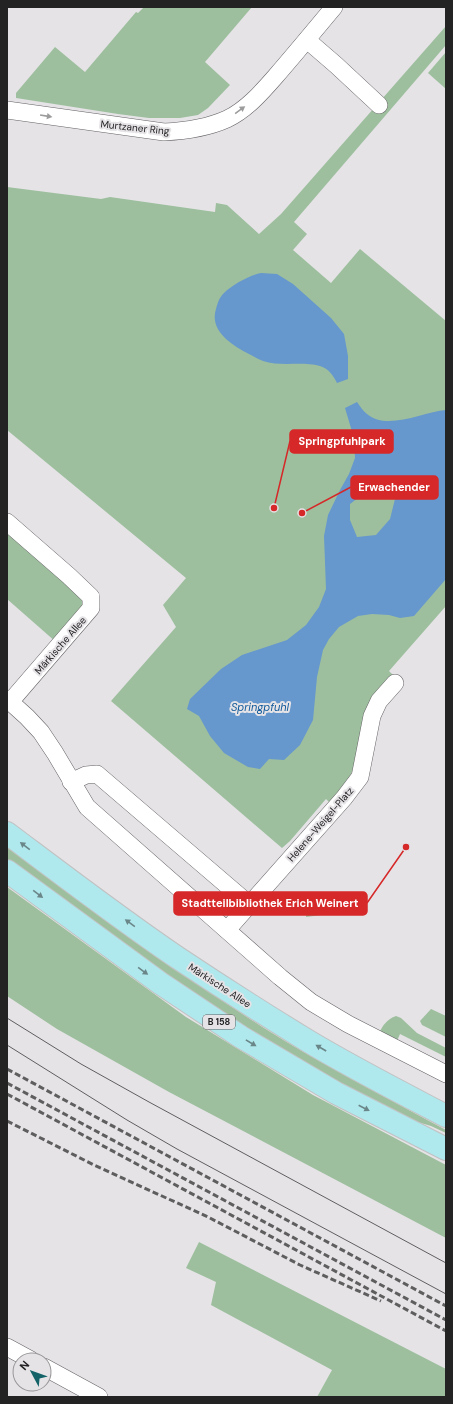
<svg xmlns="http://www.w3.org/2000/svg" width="453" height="1404" font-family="'DM Sans',sans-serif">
<rect width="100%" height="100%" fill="#e5e3e6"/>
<g fill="#9dbf9e">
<path d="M144 7H252L205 62 230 85 208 108 198 115 180 118H149L118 114 16 98V93L55 47 85 72 136 12 138 13Z"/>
<path d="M446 26V45L294 222 307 234 293 250 331 283 360 249 446 321V606L389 671 394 676 351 774 346 785 330 803 326 799 290 841 282 848 111 701 176 627 163 605 186 578 7 430V187L101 199 110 197 215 212 216 203 227 205 259 234 281 214Z"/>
<path d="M446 52V89L428 73Z"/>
<path d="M7 531 80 594 82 601V610L56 642 7 599Z"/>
<path d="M7 846C92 908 175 971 264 1028 323 1065 385 1097 446 1130V1133L431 1126 404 1118 384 1109C344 1085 302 1064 263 1039 175 983 91 921 7 860Z"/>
<path d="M7 887 186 1017 313 1095 446 1165V1238L169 1092 57 1029 7 996Z"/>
<path d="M313 902C322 901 328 905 329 914L306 917 307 908Z"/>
<path d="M431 1009 446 1016V1037L422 1025 420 1021Z"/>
<path d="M396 1016 401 1018 417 1033 446 1048V1057L400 1034 396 1043 379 1034C382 1026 387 1019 396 1016Z"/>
<path d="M199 1242 446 1369V1397H317L332 1370 211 1305 216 1282 186 1268Z"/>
</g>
<g fill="#6697cd" fill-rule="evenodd">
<path d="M261 273 277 274 293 284 331 318 344 334 348 356V379L337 383C333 375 329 369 320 366 302 361 281 367 263 361 258 359 253 356 249 354 232 345 209 331 216 309 218 302 219 298 224 293 232 285 250 275 261 273Z"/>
<path d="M357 402C360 406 363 411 367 414 387 431 423 412 446 410V579L414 616 400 618 389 615 372 614 358 616 339 627 329 639 323 650 317 677 313 720 300 745 284 760 269 759 260 769 248 767 224 753 210 736 199 716 187 709 190 699 221 669 242 655 287 640 306 625 319 607 326 589 324 536 328 515 340 490 349 474 355 458 354 438 345 408ZM379 482 397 491 390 519 376 535 357 537 350 520V504Z"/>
</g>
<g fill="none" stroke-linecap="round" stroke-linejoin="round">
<defs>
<g id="minor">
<path d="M307 40 336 65 379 105"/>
<path d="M7 110 164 132C185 131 207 128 227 119 246 110 261 93 275 77 295 54 314 31 334 7"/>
<path d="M7 522 69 576 91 597V608L10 702"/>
<path d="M7 699 27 717 41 732 55 753 87 807 280 977 311 1002 348 1024 446 1074"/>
<path d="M71 782 86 775 97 774 250 905"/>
<path d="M227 930 344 798 360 777 372 716 379 701 395 683"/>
<path d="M7 1347 31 1360"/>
<path d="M44 1367 99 1397"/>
</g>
<g id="primary">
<path d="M7 833C63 875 119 918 178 958 220 986 264 1014 308 1041 353 1068 400 1092 446 1116"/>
<path d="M7 871 160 983 241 1037 336 1093 446 1149"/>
</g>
</defs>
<use href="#minor" stroke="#656265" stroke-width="18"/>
<use href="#primary" stroke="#c2c1c2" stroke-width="24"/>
<use href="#minor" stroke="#fff" stroke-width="17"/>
<use href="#primary" stroke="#afe8ed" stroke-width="22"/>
<g stroke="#5f5e5f" stroke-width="1">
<path d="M7 1018 81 1064 149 1102 446 1263"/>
<path d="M7 1045 127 1120 177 1149 446 1294"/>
</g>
<g stroke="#5f5e5f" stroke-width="3" stroke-dasharray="6 3" stroke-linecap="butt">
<path d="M7 1069 446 1306"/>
<path d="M7 1083 446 1320"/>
<path d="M7 1094 446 1331"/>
<path d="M7 1121 94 1165 208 1217 300 1265 381 1301"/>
</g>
</g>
<defs><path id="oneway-solid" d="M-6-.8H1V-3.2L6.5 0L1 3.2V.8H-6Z"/></defs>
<g fill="#9c9c9c">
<use href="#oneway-solid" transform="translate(240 110) rotate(-36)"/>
<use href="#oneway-solid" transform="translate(46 116) rotate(9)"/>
</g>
<g fill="#6a8688">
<use href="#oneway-solid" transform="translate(25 846) rotate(-143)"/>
<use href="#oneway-solid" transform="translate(38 894) rotate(37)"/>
<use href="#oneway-solid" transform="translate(130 923) rotate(-144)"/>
<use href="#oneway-solid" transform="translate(143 971) rotate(36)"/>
<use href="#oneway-solid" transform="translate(251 1043) rotate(31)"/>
<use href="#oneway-solid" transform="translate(321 1048) rotate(-150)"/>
<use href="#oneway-solid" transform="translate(364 1108) rotate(27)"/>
</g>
<g text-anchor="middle" stroke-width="4" stroke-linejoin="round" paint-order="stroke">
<rect fill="#e5e3e6" stroke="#5e5d5e" stroke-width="1" x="203" y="1015" width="32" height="14" rx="3"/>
<g font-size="9" font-weight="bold" fill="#242324">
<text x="219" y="1025">B 158</text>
</g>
<g font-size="10" fill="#242324" stroke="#e5e3e6">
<text transform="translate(135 127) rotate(6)" y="4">Murtzaner Ring</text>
<text transform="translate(60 645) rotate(-49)" y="4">Märkische Allee</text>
<text transform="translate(320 824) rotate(-49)" y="4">Helene-Weigel-Platz</text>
<text transform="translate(220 985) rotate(33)" y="4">Märkische Allee</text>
</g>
<g font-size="11" font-style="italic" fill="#0e589a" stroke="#e5e3e6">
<text x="260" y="711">Springpfuhl</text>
</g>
</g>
<path fill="none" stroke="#d62828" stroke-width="1.5" d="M274 508L290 441M302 513L351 487M406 847L367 903"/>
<g fill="#d62828" stroke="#e5e3e6" stroke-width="1.5">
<circle cx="274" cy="508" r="4"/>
<circle cx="302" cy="513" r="4"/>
<circle cx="406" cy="847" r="4"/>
</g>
<g fill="#d62828" stroke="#d62828" stroke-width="1.5">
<rect x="290" y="430" width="103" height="23" rx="4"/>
<rect x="351" y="476" width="87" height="23" rx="4"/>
<rect x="174" y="892" width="193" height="23" rx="4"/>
</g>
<g font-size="11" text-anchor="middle" font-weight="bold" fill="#fff">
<text x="342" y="445">Springpfuhlpark</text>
<text x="394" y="491">Erwachender</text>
<text x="270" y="907">Stadtteilbibliothek Erich Weinert</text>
</g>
<rect width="453" height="1404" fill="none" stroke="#242324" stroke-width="16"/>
<g transform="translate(32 1372) rotate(311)"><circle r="19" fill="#e5e3e6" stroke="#989698"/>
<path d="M0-3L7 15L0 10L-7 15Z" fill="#146369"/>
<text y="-6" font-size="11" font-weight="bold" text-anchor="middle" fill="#242324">N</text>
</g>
</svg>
